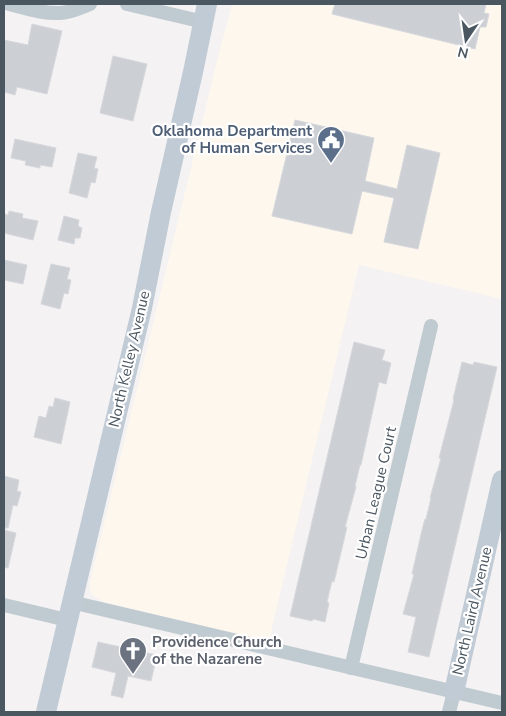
<svg xmlns="http://www.w3.org/2000/svg" width="506" height="716" font-family="'Nunito Sans',sans-serif">
<rect width="100%" height="100%" fill="#f4f2f2"/>
<path fill="#fdf7ee" d="M232 4H502V299L359 265 272 627 270 642 104 602 95 597 90 592V582L217 61Z"/>
<g fill="#cccfd4" stroke="#d6d8dd">
<path d="M335 4H486L484 13 489 14 486 27H480L475 49 332 14Z"/>
<path d="M32 24 62 31 47 94 17 87 15 95 4 92V40L28 45Z"/>
<path d="M113 56 147 64 133 121 100 113Z"/>
<path d="M295 120 374 138 365 181 397 189 407 145 440 153 418 249 384 242 394 198 362 191 352 234 272 216Z"/>
<path d="M15 139 56 148 52 167 40 165V168L25 165 26 161 11 158Z"/>
<path d="M78 153 97 157 94 168 98 169 95 183 91 182 87 198 69 193Z"/>
<path d="M9 211 23 214 22 218 38 221 33 240 4 233V214L8 215Z"/>
<path d="M64 216 79 220 78 226 82 228 80 238H75L74 244 58 240Z"/>
<path d="M4 260 27 265 23 284 4 280Z"/>
<path d="M51 264 70 268 67 279 71 280 68 294 64 293 60 309 41 304Z"/>
<path d="M354 342 385 350 382 360 391 363 386 384 379 382 361 465H360L355 486 356 487 345 527H347L334 582 332 581 327 602 329 603 325 622 313 619 312 621 290 616Z"/>
<path d="M462 362 473 365 474 362 497 367 429 657 408 652 416 617 403 614 414 574H412L422 530 425 519H426L431 498H430L441 458H439L454 400 453 399Z"/>
<path d="M55 398 70 402 61 444 34 437 39 416 46 418 49 406 53 407Z"/>
<path d="M4 476 19 480 17 491 21 492 17 506 13 505 8 528H4Z"/>
<path d="M4 530 16 533 8 568 4 567Z"/>
<path d="M98 642 157 655 151 681 128 676 123 698 111 695 116 673 92 667Z"/>
</g>
<g fill="none" stroke-linecap="round" stroke-linejoin="round">
<g stroke="#c0cad1" stroke-width="14">
<path d="M9 4C25 8 43 14 60 13 70 13 80 8 90 4"/>
<path d="M127 4 204 22"/>
<path d="M71 602 502 703"/>
<path d="M4 605 67 620"/>
<path d="M351 668 431 326"/>
<path d="M449 712 454 692"/>
</g>
<g stroke="#c0cbd5" stroke-width="20">
<path d="M454 692 502 480"/>
<path d="M46 712 142 308 161 212 193 72 207 4"/>
</g>
</g>
<defs>
<symbol id="civic-pin" viewBox="-11 -11 22 30"><path d="M0 17L-7.5 6A9.5 9.5 0 1 1 7.5 6Z" fill="#5c6f8a" stroke="#fff"/><path d="M-.6-6.5H3V-4.5H.6V-3L4-1V1h2V6H-6V1h2V-1L-.6-3ZM-1.2 2.5V6h2.4V2.5Z" fill="#fff"/></symbol>
<symbol id="church-pin" viewBox="-11 -11 22 30"><path d="M0 17L-7.5 6A9.5 9.5 0 1 1 7.5 6Z" fill="#6b7280" stroke="#fff"/><path d="M-1.2-6h2.4v3.5h3.3v2.4h-3.3V6h-2.4V-.1h-3.3v-2.4h3.3Z" fill="#fff"/></symbol>
</defs>
<g fill-rule="evenodd">
<use href="#civic-pin" x="315" y="124" width="32" height="43"/>
<use href="#church-pin" x="117" y="635" width="32" height="43"/>
</g>
<g text-anchor="middle" stroke-width="4.5" stroke-linejoin="round" paint-order="stroke">
<g font-size="15" font-weight="bold" fill="#4e5e75" stroke="#fff" text-anchor="end">
<text x="312" y="136">Oklahoma Department<tspan x="312" dy="17">of Human Services</tspan></text>
</g>
<g font-size="15" fill="#4a5660" stroke="#fff">
<text transform="translate(129 359) rotate(-77)" y="5">North Kelley Avenue</text>
<text transform="translate(376 493) rotate(-77)" y="5">Urban League Court</text>
<text transform="translate(472 611) rotate(-77)" y="5">North Laird Avenue</text>
</g>
<g font-size="15" font-weight="bold" fill="#5b616d" stroke="#fff" text-anchor="start">
<text x="152" y="647">Providence Church<tspan x="152" dy="17">of the Nazarene</tspan></text>
</g>
</g>
<rect width="506" height="716" fill="none" stroke="#4a5660" stroke-width="10"/>
<g transform="translate(466 40) rotate(193)" stroke="#ffffff" stroke-width="4" paint-order="stroke">
<path d="M0-4L9 19L0 12L-9 19Z" fill="#4a5660"/>
<text y="-8" font-size="14" font-weight="bold" text-anchor="middle" fill="#4a5660">N</text>
</g>
</svg>
